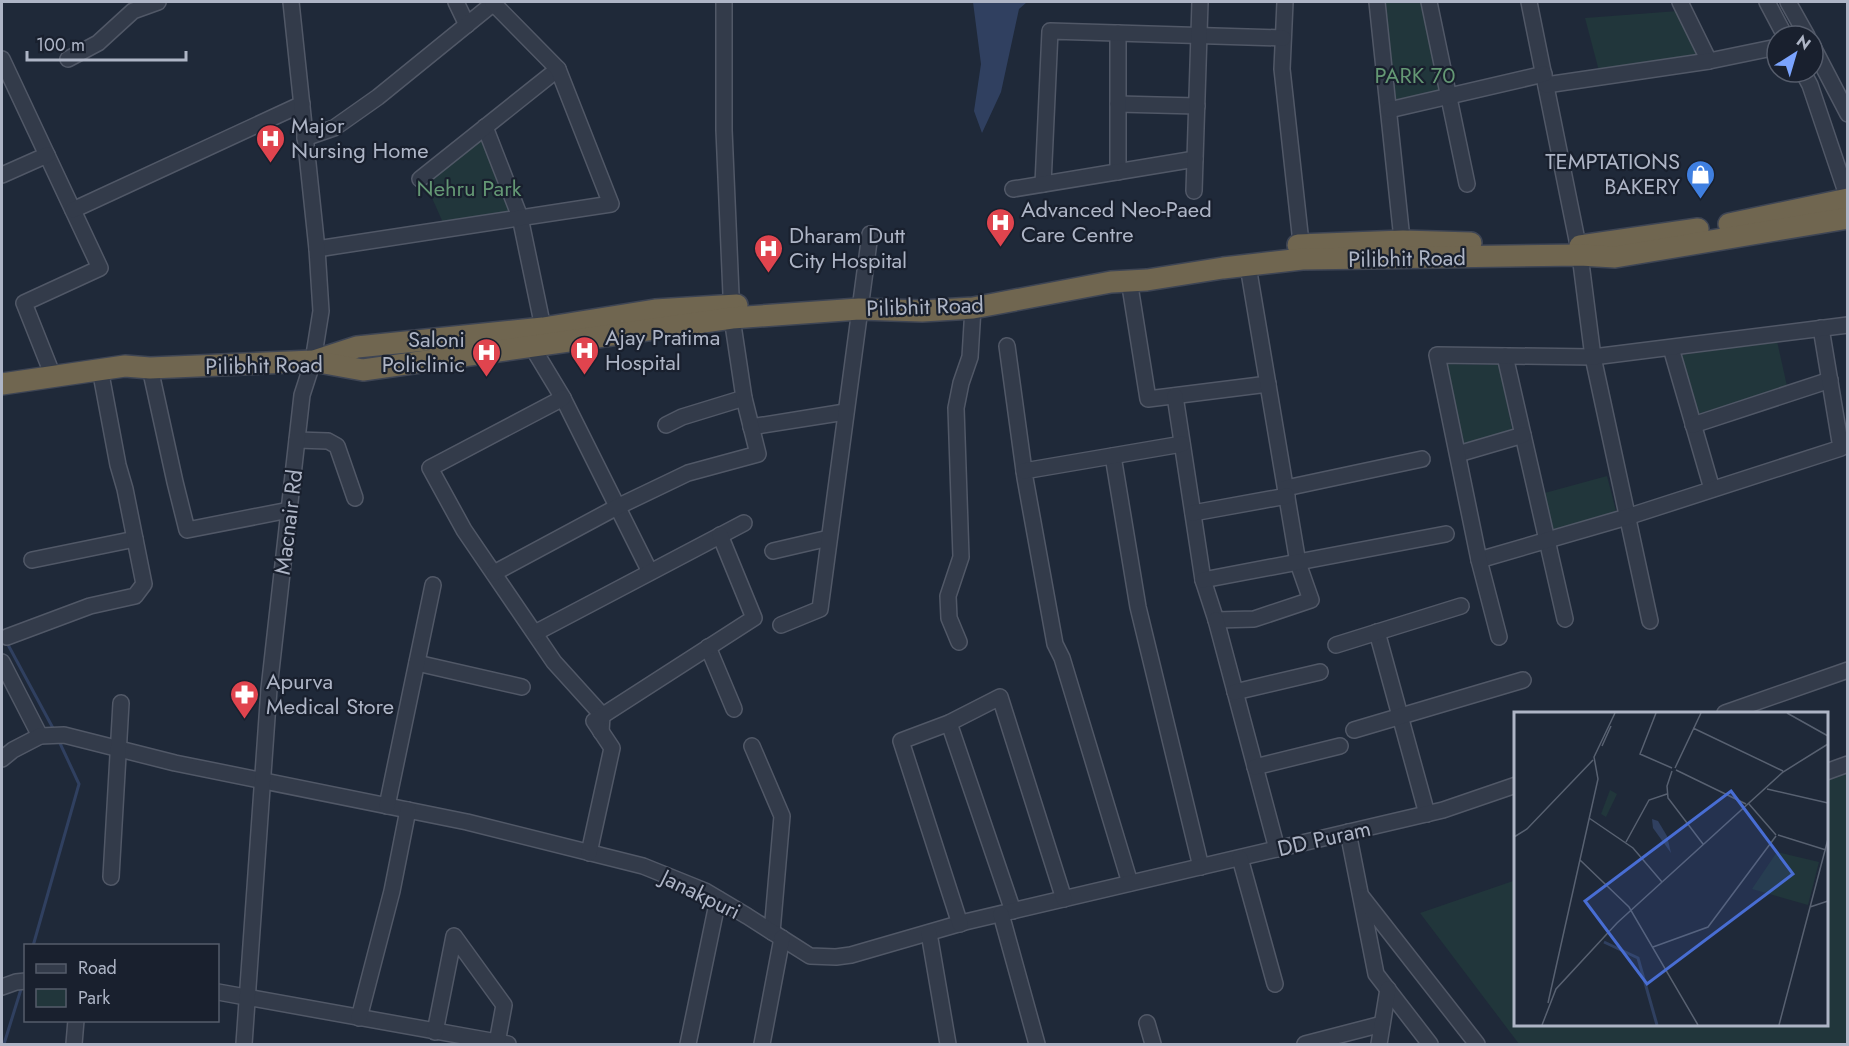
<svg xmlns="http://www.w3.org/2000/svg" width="1849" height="1046" font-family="Jost,sans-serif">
<rect width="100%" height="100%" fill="#1f2939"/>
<g fill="#21363b">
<path d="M1386 2H1425L1443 94 1394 103Z"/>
<path d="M1678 11 1699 56 1599 71 1585 18Z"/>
<path d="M483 135 516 215 444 225 425 182Z"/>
<path d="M1777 341 1787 386 1698 414 1682 355Z"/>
<path d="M1443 364 1499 365 1512 429 1459 448Z"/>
<path d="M1607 476 1616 511 1551 531 1541 494Z"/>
<path d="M1847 771V1044H1519L1420 913 1516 880V1024H1826L1827 778Z"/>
</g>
<path fill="#304060" d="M973 2H1027L1019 9 1001 92 982 133 974 111 981 64Z"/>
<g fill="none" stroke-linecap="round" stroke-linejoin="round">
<g stroke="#304060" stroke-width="3">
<path d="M6 641 54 730"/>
<path d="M33 946 79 784 58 739"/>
<path d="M4 1044 22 986"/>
</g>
<defs>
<g id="minor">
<path d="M456 2 467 25"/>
<path d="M1285 2 1282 69 1302 252"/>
<path d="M1377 2 1403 249"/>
<path d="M1429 2 1467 184"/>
<path d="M1529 2 1580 255 1593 357 1650 621"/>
<path d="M1680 2 1709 61"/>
<path d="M1767 2 1785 36"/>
<path d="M1788 2 1807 36"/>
<path d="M1813 47 1848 114"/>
<path d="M2 59 100 268 24 303 53 376"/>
<path d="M68 59 98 43 133 11 158 2"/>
<path d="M1803 72 1810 85 1848 198"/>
<path d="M1546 85 1709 61 1777 47"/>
<path d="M1118 104 1197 106"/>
<path d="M1389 110 1544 74"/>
<path d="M485 127 520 217 545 337"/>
<path d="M305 138 334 128 378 97 495 2"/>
<path d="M1118 172V33"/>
<path d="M2 175 47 155"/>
<path d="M420 179 558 69"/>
<path d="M1043 184 1050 31 1283 38"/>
<path d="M1013 189 1195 159"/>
<path d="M1194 191 1200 2"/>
<path d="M73 210 302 104"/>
<path d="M317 249 611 204 558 69 493 3"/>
<path d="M1129 280 1148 399 1268 384"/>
<path d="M531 345 563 398 650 572"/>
<path d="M1007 346 1025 478 1055 644 1062 658 1130 883"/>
<path d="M1671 348 1712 489"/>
<path d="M1505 356 1565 619"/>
<path d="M150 368 175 482 187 530 289 510"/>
<path d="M1175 396 1203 580 1216 620 1254 619 1311 600 1298 563 1248 266"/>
<path d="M563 398 430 468 464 530 554 662 602 715 601 732"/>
<path d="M666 425 682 417 744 398"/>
<path d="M1693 425 1830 380"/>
<path d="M751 427 845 412"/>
<path d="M297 440 328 441 337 446 355 498"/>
<path d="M1458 454 1523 435"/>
<path d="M1113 456 1138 607 1201 867"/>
<path d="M1024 471 1182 444"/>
<path d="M1286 488 1422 459"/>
<path d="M1193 513 1287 496"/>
<path d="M773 551 829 538"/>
<path d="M32 560 135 539"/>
<path d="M1479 560 1627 517 1841 448 1821 328"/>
<path d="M494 573 617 507 688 473 758 454 744 398 732 318 724 130V2"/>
<path d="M1203 580 1446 534"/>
<path d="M1216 620 1277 849"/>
<path d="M781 625 820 609 870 234"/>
<path d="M1377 632 1427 814"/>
<path d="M535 633 744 523"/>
<path d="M7 637 90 606 135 596 144 584 125 489 118 465 100 369"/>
<path d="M1499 637 1479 560 1437 355 1593 357 1848 325"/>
<path d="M959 642 949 618 948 596 961 557 956 408 961 383 970 357 973 308"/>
<path d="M1336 645 1461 606"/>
<path d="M708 647 734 709"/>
<path d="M2 662 40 736"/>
<path d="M417 663 522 687"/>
<path d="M1235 692 1320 672"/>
<path d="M1725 713 1848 670"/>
<path d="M949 723 1013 911"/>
<path d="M1354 730 1523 680"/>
<path d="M752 746 782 816 772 932"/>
<path d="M2 759 13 750 40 736 64 735 175 763 467 822 643 866 705 891 747 916 810 956 836 957 851 955 965 922 1443 810 1516 785"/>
<path d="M1255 767 1340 746"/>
<path d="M1826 772 1848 764"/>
<path d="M387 806 433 585"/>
<path d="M1348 832 1376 974 1430 1044"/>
<path d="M589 853 612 748 594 721 754 618 720 535"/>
<path d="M1240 858 1275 984"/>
<path d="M111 877 121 703"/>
<path d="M1362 897 1477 1044"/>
<path d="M1001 914 1037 1044"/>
<path d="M960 924 901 741 949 723 1000 697 1064 899"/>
<path d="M929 933 948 1044"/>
<path d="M2 987 16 982 26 981"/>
<path d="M218 992 508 1044"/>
<path d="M359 1018 392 891 408 810"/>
<path d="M1147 1023 1153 1044"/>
<path d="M435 1032 454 936 504 1005 497 1043"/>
<path d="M74 1044 76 1020"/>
<path d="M244 1044 269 689 302 395 313 361 321 311 317 249 291 2"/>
<path d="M688 1044 718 899"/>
<path d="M762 1044 782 938"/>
<path d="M1305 1044 1382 1024"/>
<path d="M1379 1044 1388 989"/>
</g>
<g id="highway">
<path d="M1729 224 1848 199"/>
<path d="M1298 245 1403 241 1471 243"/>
<path d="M1580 246 1698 229"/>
<path d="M317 360 357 347 543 328 655 310 737 305"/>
<path d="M2 384 125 366 150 368 313 361 363 370 732 318 859 309 922 311 973 308 1111 282 1147 280 1223 268 1302 259 1580 255 1615 257 1848 218"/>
</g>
</defs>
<use href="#minor" stroke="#515867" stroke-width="18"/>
<use href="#highway" stroke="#3e4554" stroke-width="24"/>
<use href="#minor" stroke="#333b4a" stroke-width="15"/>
<use href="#highway" stroke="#706650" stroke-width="21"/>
</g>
<defs>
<symbol id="hospital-pin" viewBox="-11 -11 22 30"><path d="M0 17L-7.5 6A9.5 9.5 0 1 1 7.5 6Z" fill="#e0444e" stroke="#19202e"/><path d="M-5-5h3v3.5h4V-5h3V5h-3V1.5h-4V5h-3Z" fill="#fff"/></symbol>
<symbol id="shop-pin" viewBox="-11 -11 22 30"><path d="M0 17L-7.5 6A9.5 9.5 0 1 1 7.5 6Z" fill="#3f7fe0" stroke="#19202e"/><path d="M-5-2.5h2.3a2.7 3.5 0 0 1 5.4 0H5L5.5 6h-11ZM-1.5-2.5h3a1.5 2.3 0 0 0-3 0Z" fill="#fff"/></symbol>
<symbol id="pharmacy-pin" viewBox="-11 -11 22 30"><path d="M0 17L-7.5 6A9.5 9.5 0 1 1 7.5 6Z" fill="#e0444e" stroke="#19202e"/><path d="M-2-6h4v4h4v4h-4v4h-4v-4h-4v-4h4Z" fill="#fff"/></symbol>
</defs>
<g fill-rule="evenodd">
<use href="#hospital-pin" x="254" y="122" width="33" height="45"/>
<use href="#shop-pin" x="1684" y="158" width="33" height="45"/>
<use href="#hospital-pin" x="984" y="206" width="33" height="45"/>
<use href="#hospital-pin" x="752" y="232" width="33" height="45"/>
<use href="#hospital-pin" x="568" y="334" width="33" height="45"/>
<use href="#hospital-pin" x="470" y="336" width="33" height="45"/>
<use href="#pharmacy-pin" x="228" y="678" width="33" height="45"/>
</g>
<g text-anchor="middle" stroke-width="4.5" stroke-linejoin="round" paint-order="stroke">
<g font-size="22" fill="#649874" stroke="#19202e">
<text x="1415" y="83">PARK 70</text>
<text x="469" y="196">Nehru Park</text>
</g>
<g font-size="22" fill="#aeb5c6" stroke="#19202e" text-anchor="start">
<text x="291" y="133">Major<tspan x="291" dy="25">Nursing Home</tspan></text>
<text x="1680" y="169" text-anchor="end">TEMPTATIONS<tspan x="1680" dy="25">BAKERY</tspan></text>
<text x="1021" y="217">Advanced Neo-Paed<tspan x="1021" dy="25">Care Centre</tspan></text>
<text x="789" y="243">Dharam Dutt<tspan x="789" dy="25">City Hospital</tspan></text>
<text x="605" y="345">Ajay Pratima<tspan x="605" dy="25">Hospital</tspan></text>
<text x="465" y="347" text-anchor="end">Saloni<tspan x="465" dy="25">Policlinic</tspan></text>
<text x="266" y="689">Apurva<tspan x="266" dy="25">Medical Store</tspan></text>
</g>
<g font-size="22" fill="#aeb5c6" stroke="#19202e">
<text transform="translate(1407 258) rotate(-1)" y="8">Pilibhit Road</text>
<text transform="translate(925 306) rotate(-2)" y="8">Pilibhit Road</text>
<text transform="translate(264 365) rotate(-1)" y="8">Pilibhit Road</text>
<text transform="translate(288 522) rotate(-83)" y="8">Macnair Rd</text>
<text transform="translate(1324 838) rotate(-13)" y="8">DD Puram</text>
<text transform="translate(701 894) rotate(26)" y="8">Janakpuri</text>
</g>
</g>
<g transform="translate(1514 712)">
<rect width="314" height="314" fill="#1f2939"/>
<path d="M96 78 103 82 92 105 87 102ZM263 140 305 150 294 193 238 177Z" fill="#21363b"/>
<path d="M138 107 144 109 153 124 157 141 139 116Z" fill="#304060"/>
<path fill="none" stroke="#304060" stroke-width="3" d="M90 230 124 246 143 313"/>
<path fill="none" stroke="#586171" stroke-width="1.5" d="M142 1 126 42 158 56M273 1 314 24M179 16 269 59M88 34 97 14M161 56 187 1M162 58 232 92M158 59 153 74 154 86 189 132M253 77 314 91M235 92 262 123M75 106 119 136 148 170M264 123 312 138M0 125 13 117 79 48M112 130 135 88 153 82M66 148 115 195 184 313M296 195 314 189M139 235 194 215 262 124M34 291 84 67 80 45 101 1M28 313 42 277 103 211 269 60 314 32M265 313 314 127"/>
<path fill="#486dd3" fill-opacity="0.15" stroke="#486dd3" stroke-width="3" d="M217 79 279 162 133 272 71 189Z"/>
<rect width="314" height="314" fill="none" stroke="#aeb5c6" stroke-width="3"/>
</g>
<rect width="1849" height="1046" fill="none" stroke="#aeb5c6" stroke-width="6"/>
<rect x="24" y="944" width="195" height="78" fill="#19202e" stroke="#555c6b" stroke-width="1.5"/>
<rect x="36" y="964" width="30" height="9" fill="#333b4a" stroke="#555c6b" stroke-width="1.5"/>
<text x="78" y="974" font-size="18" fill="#aeb5c6">Road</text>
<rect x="36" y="989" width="30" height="18" fill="#21363b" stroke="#555c6b" stroke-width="1.5"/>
<text x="78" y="1004" font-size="18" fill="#aeb5c6">Park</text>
<g transform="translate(1795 54) rotate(37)"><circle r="28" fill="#19202e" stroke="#555c6b" stroke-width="1.5"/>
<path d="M0-4.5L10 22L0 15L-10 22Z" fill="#7ba4fe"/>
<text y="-9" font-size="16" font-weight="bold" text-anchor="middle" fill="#aeb5c6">N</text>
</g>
<path d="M27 51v9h159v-9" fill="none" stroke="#aeb5c6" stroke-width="3"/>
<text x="36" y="51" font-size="18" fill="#aeb5c6" stroke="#19202e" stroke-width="4.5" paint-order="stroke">100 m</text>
</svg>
